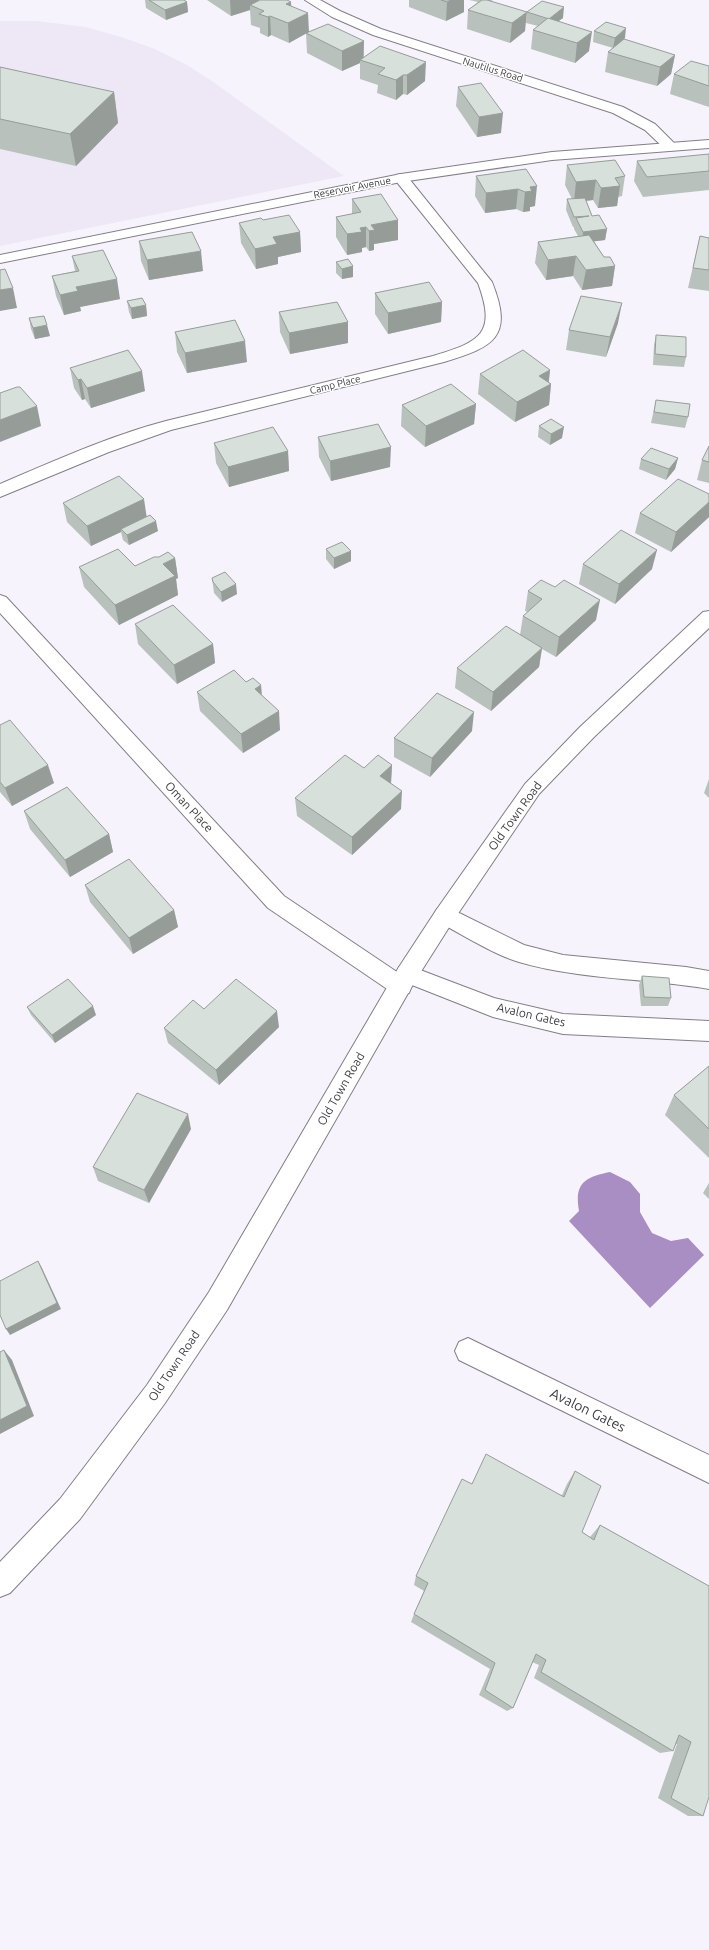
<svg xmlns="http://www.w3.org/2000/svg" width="709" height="1950" font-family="Ubuntu,sans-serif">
<rect width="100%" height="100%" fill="#f7f3fc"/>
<path fill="#eee7f6" d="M0 21H37L86 27 121 37 155 49 187 65 212 81 344 176 0 246Z"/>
<path fill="#a88ec2" d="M610 1172 630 1182 640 1194V1212L652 1233 671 1241 688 1238 704 1255 650 1308 569 1221 579 1211C574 1183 585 1177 610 1172Z"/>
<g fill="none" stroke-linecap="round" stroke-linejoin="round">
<defs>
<g id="street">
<path d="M305 0H320L340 11 381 29 623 107 655 124 678 147 676 150H666L645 130 613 113 373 35 332 17Z"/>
<path d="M401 174 406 175 492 282C514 337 494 347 444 362L171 430 109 452 0 497V484C54 461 109 436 166 421L433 356C480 342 497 334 478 283L396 181 394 178 396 175Z"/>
<path d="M0 595 6 597 284 896 397 972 399 967 407 965 494 998 563 1014 709 1021V1041L563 1034 493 1017 412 985 409 993 401 995 393 993 268 908 0 613Z"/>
<path d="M445 906 524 945 563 955 686 967 709 971V989C646 978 581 980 519 962 495 955 461 934 437 921L434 915 437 909Z"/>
<path d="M468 1338 709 1455V1483L459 1360 455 1351 459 1342Z"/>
</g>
<g id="secondary">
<path d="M709 140V148L552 160 401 182 0 263V255L401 174 552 152Z"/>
<path d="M709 611V628L594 737 539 794 453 921 415 981 227 1310 165 1403 80 1519 10 1593 0 1597V1562L60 1499 147 1385 209 1292 399 967 437 909 525 784 580 727 703 612Z"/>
</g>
</defs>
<use href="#street" stroke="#827e86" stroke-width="2"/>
<use href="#secondary" stroke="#827e86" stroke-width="2"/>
<use href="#street" fill="#fff" fill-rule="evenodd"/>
<use href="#secondary" fill="#fff" fill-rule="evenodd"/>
</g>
<g fill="#b9c1bc">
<path d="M145 0H184L187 2 188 12 166 20 146 8Z"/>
<path d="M207 0H259V1L291 6 309 32 364 41V57L425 81 407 95 403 94 396 100 377 93 378 85 360 79V63L342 71 307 53 306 33 289 43 271 35 268 37 260 33V28L251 25 250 10 231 16Z"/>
<path d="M409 0H464V12L446 21 409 7Z"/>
<path d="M469 0H493L491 1 525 31 510 43 467 29 468 10 478 2Z"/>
<path d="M527 12 563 18 558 21 589 51 575 63 531 49 533 30 538 26 526 23Z"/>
<path d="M594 31 625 38 616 46 675 55 671 74 657 86 605 72 608 52 613 48 593 42Z"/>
<path d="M709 66V107L670 94 674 74Z"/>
<path d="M0 67 114 92 118 123 76 166 0 149Z"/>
<path d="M458 87 501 133 477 137 456 106Z"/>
<path d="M709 154V190L643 197 634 181 637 161Z"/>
<path d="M567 165 625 176 622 196 618 197 617 206 598 208 593 200 586 201 592 216 607 229 605 240 594 241 604 257 615 266 612 286 582 290 573 276 546 280 535 263 538 242 578 236 574 229V227H573L566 210 567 199H572L565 185Z"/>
<path d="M526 169 535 206 530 207V211L523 212 516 209 485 213 475 196 476 176Z"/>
<path d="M352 199 398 220V240L374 244V250L369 251 366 247 362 248V252L347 255 336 237V217L352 214Z"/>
<path d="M263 220 300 232 301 252 278 257V264L256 269 241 243 239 223Z"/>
<path d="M700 236 709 238V291L688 288Z"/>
<path d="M139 241 203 271 149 280 141 261Z"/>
<path d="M72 256 120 299 80 307 81 311 64 315 56 296 52 276 75 271Z"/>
<path d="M336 262 353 266V277L342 279 336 273Z"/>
<path d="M375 293 442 302 441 322 388 334 375 314Z"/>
<path d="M127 301 146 305 147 316 132 319 129 312Z"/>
<path d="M279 312 348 322V343L290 354 280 332Z"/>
<path d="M29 318 50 336 35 339 31 329Z"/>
<path d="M618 323 606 357 566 350 569 330Z"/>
<path d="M175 332 247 362 187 373 177 352Z"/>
<path d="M656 335 686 357 684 367 653 365 654 345Z"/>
<path d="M70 368 145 391 91 408 85 399 82 400 74 388Z"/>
<path d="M550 370 549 382 551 384 549 405 515 422 478 394 480 374Z"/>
<path d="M656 400 688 417 685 428 651 423Z"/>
<path d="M476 404 474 424 425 447 401 426 402 405Z"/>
<path d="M539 426 562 438 550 445 538 437Z"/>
<path d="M318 437 390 467 331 481 319 457Z"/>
<path d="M214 443 288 451 289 471 229 487 216 463Z"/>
<path d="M709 446V483L697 480 702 460Z"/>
<path d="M678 458 675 469 666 480 639 469 641 459Z"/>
<path d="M63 503 146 517 158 531 129 545 123 540 121 532 91 546 67 522Z"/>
<path d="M640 513 709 517 671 552 635 533Z"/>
<path d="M326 549 351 551V561L334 569 326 559Z"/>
<path d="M175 558 178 578 176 579 178 595 119 625 84 587 79 567 135 566Z"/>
<path d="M583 564 652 569 615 604 579 584Z"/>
<path d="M212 578 237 594 222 602 214 593Z"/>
<path d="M528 591 596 620 556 657 542 649 539 667 491 711 455 688 457 668 520 635 523 616 528 612 525 611Z"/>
<path d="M135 624 213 644 215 663 177 684 138 644Z"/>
<path d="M246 682 261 685 262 695 280 730 243 753 200 711 197 692Z"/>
<path d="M0 725 54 783 12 806 0 792Z"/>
<path d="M472 731 430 777 394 757V738Z"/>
<path d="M392 765 391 783 401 809 352 855 297 816 295 798 364 768Z"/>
<path d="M709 779V798L704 793Z"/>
<path d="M24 811 109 834 113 852 70 877 30 829Z"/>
<path d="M85 885 174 910 178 927 133 954 90 902Z"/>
<path d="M642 976 671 998 668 1006H641L639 985Z"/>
<path d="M27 1007 96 1015 55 1043 31 1015Z"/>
<path d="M204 1009 279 1027 219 1085 168 1043 164 1028Z"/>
<path d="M709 1066V1158L665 1115 674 1095Z"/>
<path d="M191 1129 149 1203 98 1181 93 1167Z"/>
<path d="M709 1183V1199L703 1193Z"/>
<path d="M575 1471 582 1532 590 1537 600 1525 709 1586 703 1816H688L658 1798 677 1744H676L673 1751 660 1753 534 1678 539 1665 532 1662 513 1708 507 1711 479 1695 490 1669 411 1622 414 1614 424 1591 414 1585 416 1576 472 1484 562 1495 567 1484Z"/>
</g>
<g fill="#969d99">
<path d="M230 0H259V7L250 5V10L231 16Z"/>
<path d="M451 0H464V12L446 21 447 2Z"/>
<path d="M187 2 188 12 166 20 165 10Z"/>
<path d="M291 2 292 21 287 23 286 4Z"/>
<path d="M564 7 563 18 548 29 549 19Z"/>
<path d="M527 12 525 31 510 43 512 23Z"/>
<path d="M308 13 309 32 289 43 288 23Z"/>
<path d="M270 16 271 35 268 37V17Z"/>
<path d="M626 28 625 38 613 48 615 38Z"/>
<path d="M592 32 589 51 575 63 577 43Z"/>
<path d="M364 41 363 61 360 60V63L342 71V51Z"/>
<path d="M675 55 671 74 657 86 660 67Z"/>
<path d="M426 62 425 81 407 95V75Z"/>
<path d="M403 75V94L396 100V80Z"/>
<path d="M114 92 118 123 76 166 70 134Z"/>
<path d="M503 113 501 133 477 137 479 117Z"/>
<path d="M596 180 593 200 574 202 576 182Z"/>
<path d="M537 186 535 206 530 207V211L523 212 525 192 530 187Z"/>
<path d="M620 186 617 206 598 208 601 188Z"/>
<path d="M518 189 516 209 485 213 486 193Z"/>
<path d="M398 220V240L374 244V250L369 251V231L371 225Z"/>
<path d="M366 227V247L362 248V252L347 255V234L360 228Z"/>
<path d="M607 229 605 240 582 243 583 232Z"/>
<path d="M300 232 301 252 278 257V264L256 269 255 249 273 237Z"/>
<path d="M201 251 203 271 149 280 147 260Z"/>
<path d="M576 256 573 276 546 280 548 260Z"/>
<path d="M353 266V277L342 279V269Z"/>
<path d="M615 266 612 286 582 290 586 270Z"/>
<path d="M117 279 120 299 80 307 81 311 64 315 60 295 76 287Z"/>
<path d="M13 288 17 308 0 311V290Z"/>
<path d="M442 302 441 322 388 334V313Z"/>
<path d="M622 303 618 323 606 357 610 337Z"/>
<path d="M146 305 147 316 132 319 131 308Z"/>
<path d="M348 322V343L290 354 289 333Z"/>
<path d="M47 325 50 336 35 339 33 328Z"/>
<path d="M245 341 247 362 187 373 185 353Z"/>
<path d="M550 370 548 386 551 384 549 405 515 422 517 402 539 376Z"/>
<path d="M142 371 145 391 91 408 87 388Z"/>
<path d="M81 379 85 399 82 400 78 380Z"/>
<path d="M476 404 474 424 425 447 426 426Z"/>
<path d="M37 406 41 426 0 442V420Z"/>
<path d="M564 427 562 438 550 445 551 434Z"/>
<path d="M391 447 390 467 331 481 330 461Z"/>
<path d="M288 451 289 471 229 487 228 467Z"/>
<path d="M678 458 675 469 666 480 669 469Z"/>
<path d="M144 499 147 519 121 529V532L91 546 87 526Z"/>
<path d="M709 502V517L671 552 676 532Z"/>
<path d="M156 521 158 531 129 545 127 535Z"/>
<path d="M657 550 652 569 615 604 619 584Z"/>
<path d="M351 551V561L334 569V558Z"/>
<path d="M175 558 178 578 176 579 178 595 119 625 115 605 163 564Z"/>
<path d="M236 584 237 594 222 602 221 592Z"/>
<path d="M600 600 596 620 556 657 559 637Z"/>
<path d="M213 644 215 663 177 684 174 665Z"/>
<path d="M542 648 539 667 491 711 493 692Z"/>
<path d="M261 685 262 704 255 689Z"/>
<path d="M279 711 280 730 243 753 241 734Z"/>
<path d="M474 712 472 731 430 777 432 758Z"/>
<path d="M48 765 54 783 12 806 5 788Z"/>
<path d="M392 765 391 783 379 794 380 776Z"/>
<path d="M402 791 401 809 352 855V837Z"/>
<path d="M109 834 113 852 70 877 65 860Z"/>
<path d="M174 910 178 927 133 954 129 938Z"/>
<path d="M93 1006 96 1015 55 1043 52 1035Z"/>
<path d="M277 1011 279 1027 219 1085 216 1070Z"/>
<path d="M188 1114 191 1129 149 1203 144 1190Z"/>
<path d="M38 1261 42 1268 61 1309 10 1335 6 1329Z"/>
<path d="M4 1350 12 1360 34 1416 0 1434V1420Z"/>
</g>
<g fill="#d7e0db" stroke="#969d99">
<path d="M149 0H184L187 2 165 10Z"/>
<path d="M260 0H287L291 2 286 4 308 13 288 23 270 16 268 17 259 14 264 11 250 5Z"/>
<path d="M441 0H451L447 2Z"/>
<path d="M482 0H487L527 12 512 23 468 10Z"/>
<path d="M542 1 564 7 549 19 527 12Z"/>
<path d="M548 18 592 32 577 43 533 30Z"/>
<path d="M606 22 626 28 615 38 594 31Z"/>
<path d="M328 24 364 41 342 51 306 33Z"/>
<path d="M624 39 675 55 660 67 608 52Z"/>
<path d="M380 46 426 62 407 75H403L396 80 378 74 385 68 360 60Z"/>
<path d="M691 61 709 66V86L674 74Z"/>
<path d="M0 67 114 92 70 134 0 119Z"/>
<path d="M481 83 503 113 479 117 458 87Z"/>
<path d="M709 154V171L647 177 637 161Z"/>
<path d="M615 160 625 176 615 178 620 186 601 188 596 180 576 182 567 165Z"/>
<path d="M526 169 537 186 530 187 532 191 525 192 518 189 486 193 476 176Z"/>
<path d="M381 194 398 220 371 225 375 230 369 231 366 227 360 228 362 232 347 234 336 217 361 212 352 199Z"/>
<path d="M585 198 592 216 599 215 607 229 583 232 576 218 589 216 574 217 567 199Z"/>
<path d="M289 215 300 232 273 237 277 244 255 249 239 223 261 218 263 220Z"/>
<path d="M192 232 201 251 147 260 139 241Z"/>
<path d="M589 235 604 257H610L615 266 586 270 576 256 548 260 538 242Z"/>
<path d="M700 236 709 238V270L693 268Z"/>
<path d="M103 250 117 279 76 287 78 291 60 295 52 276 79 271 72 256Z"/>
<path d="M348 259 353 266 342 269 336 262Z"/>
<path d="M5 269 13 288 0 290V270Z"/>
<path d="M429 282 442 302 388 313 375 293Z"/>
<path d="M581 296 622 303 610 337 569 330Z"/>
<path d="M142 298 146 305 131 308 127 301Z"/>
<path d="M337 302 348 322 289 333 279 312Z"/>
<path d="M44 316 47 325 33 328 29 318Z"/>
<path d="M235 320 245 341 185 353 175 332Z"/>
<path d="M656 335 686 337V357L655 354Z"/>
<path d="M128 350 142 371 87 388 81 379 78 380 70 368Z"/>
<path d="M523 350 550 370 539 376 551 384 517 402 480 374Z"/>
<path d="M451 384 476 404 426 426 402 405Z"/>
<path d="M17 387H20L37 406 0 420V393Z"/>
<path d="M656 400 690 404 688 417 654 412Z"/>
<path d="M551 419 564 427 551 434 539 426Z"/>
<path d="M378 424 391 447 330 461 318 437Z"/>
<path d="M273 427 288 451 228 467 214 443Z"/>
<path d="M709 446V462L702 460Z"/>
<path d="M651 448 678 458 669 469 641 459Z"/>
<path d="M119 476 144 499 87 526 63 503Z"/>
<path d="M678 479 709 494V502L676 532 640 513Z"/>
<path d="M150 515 156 521 127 535 121 529Z"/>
<path d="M621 530 657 550 619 584 583 564Z"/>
<path d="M342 542 351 551 334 558 326 549Z"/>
<path d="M118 549 135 566 154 557H159L168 552 175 558 163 564 175 576 115 605 79 567Z"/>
<path d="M225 572 236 584 221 592 213 582 212 578Z"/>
<path d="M541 580 555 587 564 580 600 600 559 637 523 616 542 599 528 591Z"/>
<path d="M173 605 213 644 174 665 135 624Z"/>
<path d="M506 626 542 648 493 692 457 668Z"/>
<path d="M234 670 246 682 253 678 261 685 255 689 279 711 241 734 197 692Z"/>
<path d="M437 693 474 712 432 758 394 738Z"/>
<path d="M10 720 48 765 5 788 0 782V725Z"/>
<path d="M345 755 364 768 378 755 392 765 380 776 402 791 352 837 295 798Z"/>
<path d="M67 787 109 834 65 860 24 811Z"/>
<path d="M129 859 174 910 129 938 85 885Z"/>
<path d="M642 976 669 978 671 998 644 997Z"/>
<path d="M68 979 93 1006 52 1035 27 1007Z"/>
<path d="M236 979 277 1011 216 1070 164 1028 193 1000 204 1009Z"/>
<path d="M709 1066V1129L674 1095Z"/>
<path d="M137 1093 188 1114 144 1190 93 1167Z"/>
<path d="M38 1261 57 1303 6 1329 0 1315V1281Z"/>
<path d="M4 1350 27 1406 0 1420V1352Z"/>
<path d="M486 1454 564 1497 575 1471 601 1486 582 1532 594 1540 600 1525 709 1586V1797L703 1816 671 1798 691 1742 679 1735 673 1751 541 1672 546 1660 536 1654 513 1708 485 1690 495 1663 414 1614 428 1583 416 1576 462 1479 472 1484Z"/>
</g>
<g text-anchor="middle" stroke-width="3" stroke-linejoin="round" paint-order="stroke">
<g font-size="10" fill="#3e3c40" stroke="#fff">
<text transform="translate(493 69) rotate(17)" y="4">Nautilus Road</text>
<text transform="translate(352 187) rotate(-11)" y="4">Reservoir Avenue</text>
<text transform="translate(335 384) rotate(-14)" y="4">Camp Place</text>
</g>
<g font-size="12" fill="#3e3c40" stroke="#fff">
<text transform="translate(189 807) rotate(47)" y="4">Oman Place</text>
<text transform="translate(515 816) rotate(-54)" y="4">Old Town Road</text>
<text transform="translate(531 1015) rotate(13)" y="4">Avalon Gates</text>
<text transform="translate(341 1089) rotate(-60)" y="4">Old Town Road</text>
<text transform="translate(174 1366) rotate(-56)" y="4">Old Town Road</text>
</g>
<g font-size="14" fill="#3e3c40" stroke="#fff">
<text transform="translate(588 1410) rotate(26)" y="5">Avalon Gates</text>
</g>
</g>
</svg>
